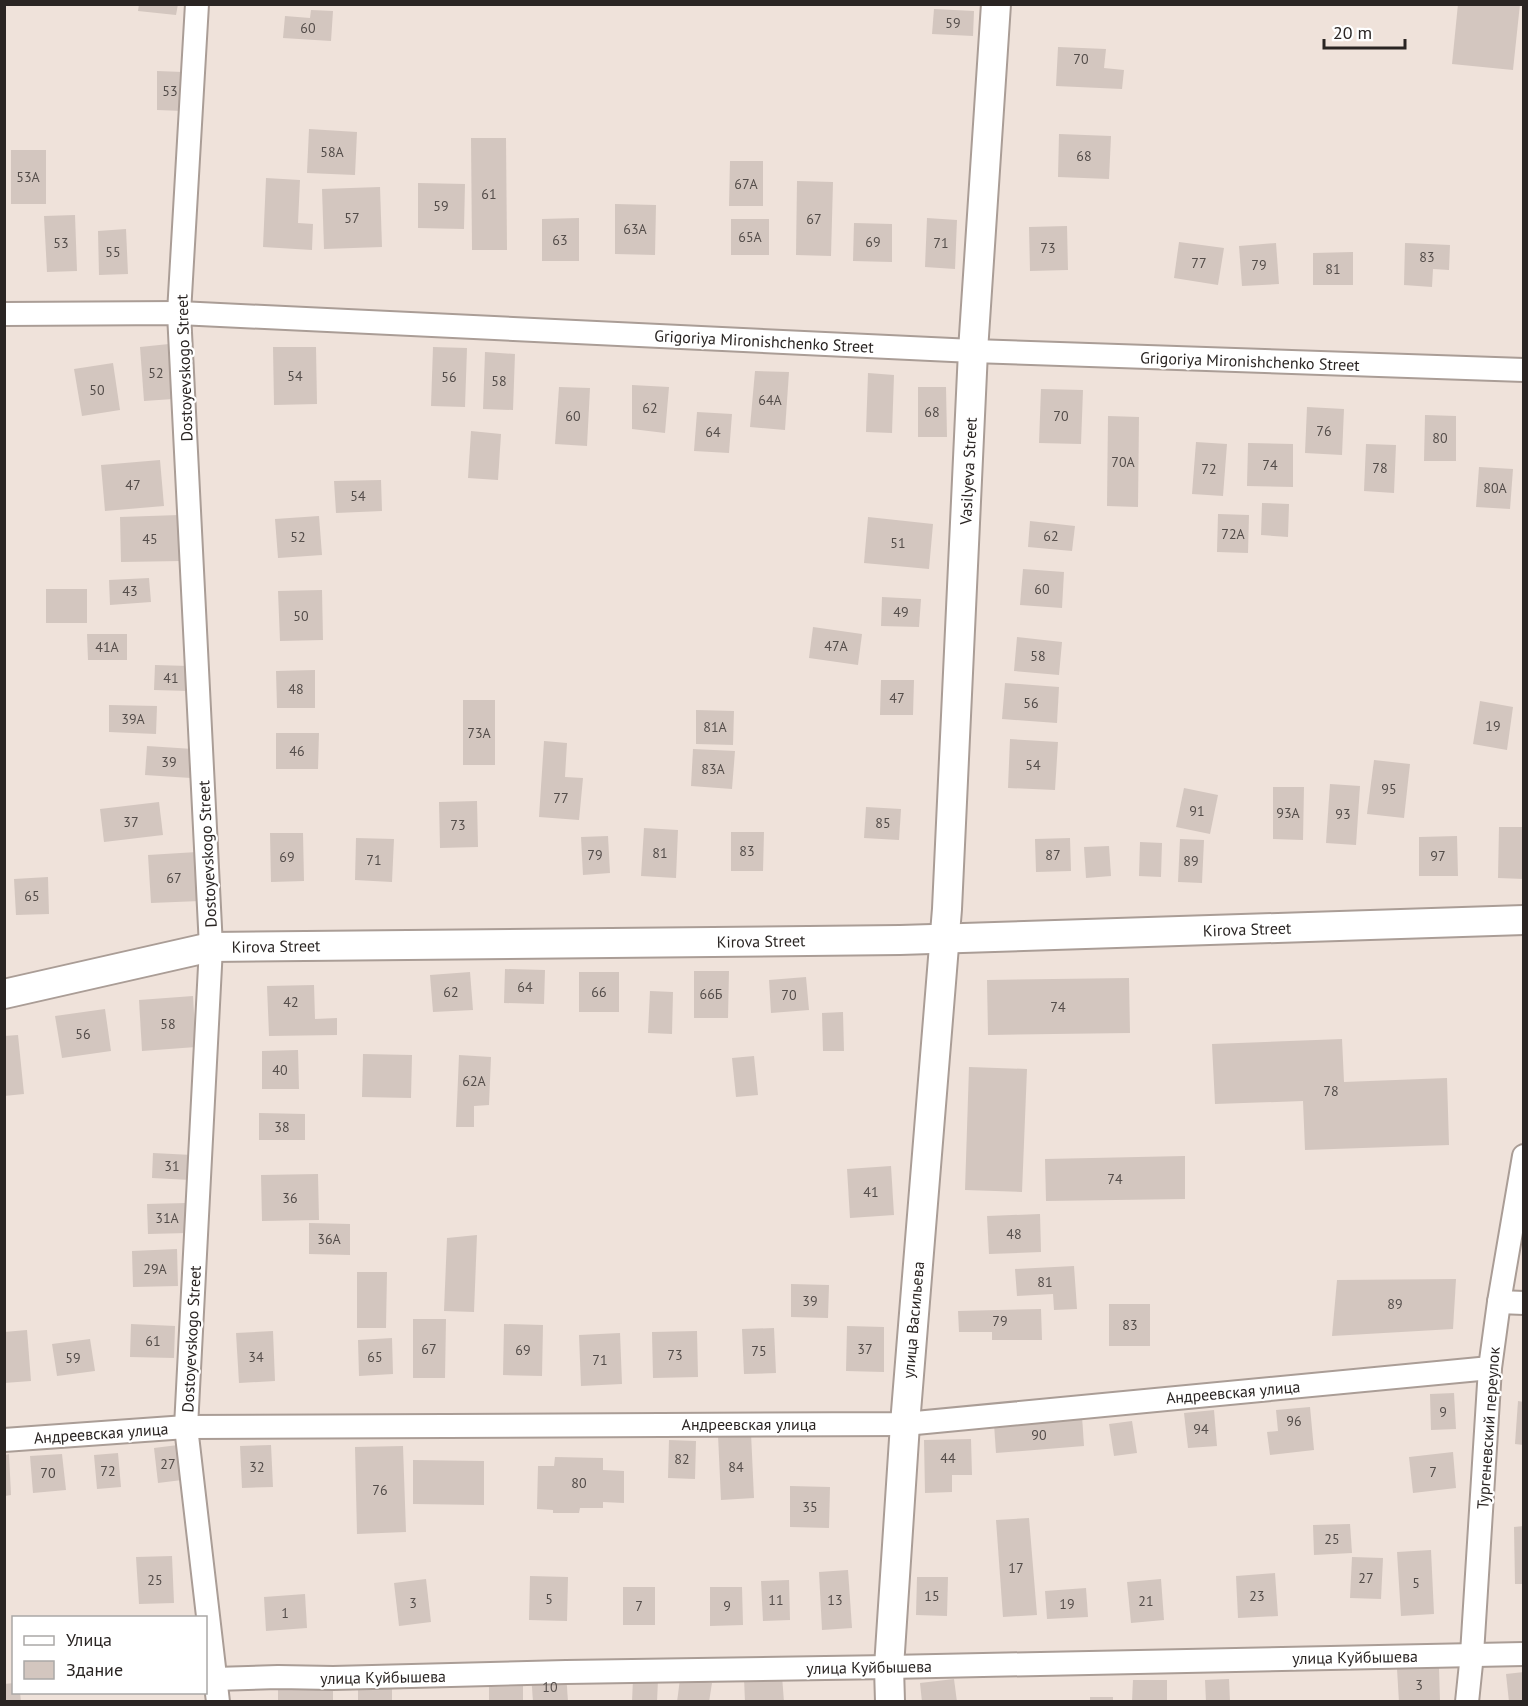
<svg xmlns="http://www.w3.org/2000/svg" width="1528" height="1706" font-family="'PT Sans',sans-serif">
<rect width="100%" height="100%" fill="#efe2da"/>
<g fill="#d3c6bf">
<path d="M139 4H178L176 15 138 11Z"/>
<path d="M1458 4H1520L1513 70 1452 64Z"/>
<path d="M934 9 974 11 973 36 932 34Z"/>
<path d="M311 10 333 11 331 41 283 38 285 16 310 18Z"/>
<path d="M1058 47 1106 49 1104 68 1124 70 1122 89 1056 86Z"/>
<path d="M157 71 183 72V111L157 110Z"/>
<path d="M309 129 357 132 355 175 307 173Z"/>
<path d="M1059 134 1111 136 1109 179 1058 177Z"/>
<path d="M471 138H506L507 250H472Z"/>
<rect x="11" y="150" width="35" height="54"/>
<path d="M730 161H763V206H729Z"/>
<path d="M266 178 300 180 298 223 313 224 312 250 263 247Z"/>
<path d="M797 181 833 182 831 256 796 255Z"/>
<path d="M418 183 465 184 464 229 418 228Z"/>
<path d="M380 187 382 247 324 249 322 189Z"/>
<path d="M615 204 656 205 655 255 615 254Z"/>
<path d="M75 215 77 271 47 272 44 216Z"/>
<path d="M579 218V261H542V219Z"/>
<path d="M927 218 957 220 955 269 925 267Z"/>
<rect x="731" y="219" width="38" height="36"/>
<path d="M854 223 892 224V262L853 261Z"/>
<path d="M1067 226 1068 270 1030 271 1029 227Z"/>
<path d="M126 229 128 274 99 275 98 231Z"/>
<path d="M1179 242 1224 248 1218 285 1174 278Z"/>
<path d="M1276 243 1279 284 1242 286 1239 246Z"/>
<path d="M1405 243 1450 245 1449 270 1433 269 1432 287 1404 285Z"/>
<path d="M1353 252V285H1313V253Z"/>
<path d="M169 344 173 399 144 401 140 347Z"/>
<path d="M273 347H316L317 404 274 405Z"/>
<path d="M433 347 467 348 465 407 431 406Z"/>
<path d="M485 352 515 354 513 410 483 409Z"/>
<path d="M113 363 120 410 82 416 74 369Z"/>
<path d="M755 371 789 372 785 430 750 427Z"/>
<path d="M868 373 894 375 892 433 866 432Z"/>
<path d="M632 385 669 387 665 433 632 429Z"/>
<path d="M559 387 590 388 587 446 555 444Z"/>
<path d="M918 387H946L947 437H918Z"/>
<path d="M1041 389 1083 390 1081 444 1039 443Z"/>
<path d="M1307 407 1344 409 1342 455 1305 453Z"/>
<path d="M697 412 732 414 729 453 694 451Z"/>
<path d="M1425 415 1456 416V461H1424Z"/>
<path d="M1108 416 1139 417 1138 507 1107 506Z"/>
<path d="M471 431 501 434 498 480 468 478Z"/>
<path d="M1196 442 1227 444 1223 496 1192 494Z"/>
<path d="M1248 443 1293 444V487L1247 486Z"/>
<path d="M1366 444 1396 445 1394 493 1364 491Z"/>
<path d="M160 460 164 506 105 511 101 465Z"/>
<path d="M1479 467 1513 469 1510 509 1476 507Z"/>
<path d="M381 480 382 511 336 513 334 481Z"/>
<path d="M1262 503 1289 504 1288 537 1261 535Z"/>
<path d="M1218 514 1249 515 1248 553 1217 552Z"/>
<path d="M179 515 181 561 121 562 120 517Z"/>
<path d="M319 516 322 555 278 558 275 519Z"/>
<path d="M868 517 933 524 929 569 864 563Z"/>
<path d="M1030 521 1075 526 1072 551 1028 547Z"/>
<path d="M1023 569 1064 572 1062 608 1020 605Z"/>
<path d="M149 578 151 602 110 605 109 580Z"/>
<rect x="46" y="589" width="41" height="34"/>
<path d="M322 590 323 640 280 641 278 591Z"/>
<path d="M882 597 921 599 919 627 881 626Z"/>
<path d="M813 627 862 634 858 665 809 658Z"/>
<path d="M87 634H127V660H88Z"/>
<path d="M1017 637 1062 642 1059 675 1014 671Z"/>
<path d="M155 665 189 666 188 691 154 690Z"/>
<path d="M315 670V708H277L276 671Z"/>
<path d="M881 680H914L913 715H880Z"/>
<path d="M1005 683 1059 687 1057 723 1002 719Z"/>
<rect x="463" y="700" width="32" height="65"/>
<path d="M1480 701 1513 707 1507 750 1473 744Z"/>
<path d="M109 705 157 706 156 734 109 732Z"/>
<path d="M696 710 734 711 733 745 696 744Z"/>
<path d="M276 733H319L318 769H276Z"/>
<path d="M1010 739 1058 742 1055 790 1008 788Z"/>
<path d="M544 741 567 743 565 777 583 778 579 820 539 817Z"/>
<path d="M147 746 193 749 191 778 145 775Z"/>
<path d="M693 749 735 751 732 789 691 786Z"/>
<path d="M1374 760 1410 764 1404 818 1367 814Z"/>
<path d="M1330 784 1360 786 1356 845 1326 843Z"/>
<path d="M1273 787H1304L1303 840 1273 839Z"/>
<path d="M1184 788 1218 795 1210 834 1176 827Z"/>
<path d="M477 801 478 847 440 848 439 802Z"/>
<path d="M159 802 163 835 104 842 100 809Z"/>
<path d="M866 807 901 809 899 840 864 838Z"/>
<path d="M1499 827H1524V879L1498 878Z"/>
<path d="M644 828 678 830 676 878 641 876Z"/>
<path d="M731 832H764L763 871H731Z"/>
<path d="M270 833H303L304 881 271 882Z"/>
<path d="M608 836 610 873 583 875 581 837Z"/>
<path d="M1457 836 1458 876H1419V837Z"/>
<path d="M356 838 394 839 392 882 355 880Z"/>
<path d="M1070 838 1071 871 1036 872 1035 839Z"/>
<path d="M1180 839 1204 840 1202 883 1178 882Z"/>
<path d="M1140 842 1162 843 1161 877 1139 876Z"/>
<path d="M1109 846 1111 876 1086 878 1084 847Z"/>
<path d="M197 852 200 901 151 903 148 855Z"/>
<path d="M48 877 49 914 16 915 14 879Z"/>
<path d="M505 969 545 970 544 1004 504 1003Z"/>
<path d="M694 971H729L728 1018H694Z"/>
<path d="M470 972 473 1010 433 1012 430 975Z"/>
<rect x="579" y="972" width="40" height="40"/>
<path d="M806 977 809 1010 771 1013 769 980Z"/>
<path d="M1129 978 1130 1033 988 1035 987 980Z"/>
<path d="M314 985 315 1019 337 1018V1035L269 1036 267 986Z"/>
<path d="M650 991 673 992 672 1034 648 1033Z"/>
<path d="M193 996 196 1047 142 1051 139 1000Z"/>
<path d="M105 1009 111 1051 62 1058 55 1016Z"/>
<path d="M843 1012 844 1051H823L822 1013Z"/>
<path d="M18 1035 24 1094 4 1096V1036Z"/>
<path d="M1342 1039 1344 1082 1447 1078 1449 1145 1305 1150 1303 1101 1215 1104 1212 1044Z"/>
<path d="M298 1050 299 1089H262V1051Z"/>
<path d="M363 1054 412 1055 411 1098 362 1097Z"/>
<path d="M459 1055 491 1057 489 1105 474 1106V1127H456Z"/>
<path d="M754 1056 758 1095 736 1097 732 1058Z"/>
<path d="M969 1067 1027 1069 1022 1192 965 1190Z"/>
<path d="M259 1113 305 1114V1140H259Z"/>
<path d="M153 1153 192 1155 191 1180 152 1178Z"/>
<path d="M1185 1156V1199L1046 1201 1045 1159Z"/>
<path d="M891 1166 894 1215 850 1218 847 1169Z"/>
<path d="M318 1174 319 1220 262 1221 261 1175Z"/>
<path d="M187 1203 188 1233 148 1234 147 1204Z"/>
<path d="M1040 1214 1041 1252 989 1254 987 1216Z"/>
<path d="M309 1223 350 1224V1255L309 1254Z"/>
<path d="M477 1235 474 1312 444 1311 447 1238Z"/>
<path d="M177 1249 178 1286 133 1287 132 1251Z"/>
<path d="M1074 1266 1077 1309 1054 1310 1053 1294 1017 1296 1015 1269Z"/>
<path d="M357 1272H387L386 1328H357Z"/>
<path d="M1456 1279 1453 1329 1332 1336 1337 1280Z"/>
<path d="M791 1284 829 1285 828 1318 791 1317Z"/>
<rect x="1109" y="1304" width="41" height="42"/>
<path d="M1041 1309 1042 1340H992V1332H959L958 1311Z"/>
<path d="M413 1319H446L445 1378H413Z"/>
<path d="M131 1324 175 1326 174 1358 130 1357Z"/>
<path d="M504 1324 543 1325 542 1376 503 1375Z"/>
<path d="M847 1326 884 1327V1372L846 1371Z"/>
<path d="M774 1328 776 1373 744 1374 742 1329Z"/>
<path d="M27 1330 31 1381 4 1383V1332Z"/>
<path d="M273 1331 275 1381 239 1383 236 1333Z"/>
<path d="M697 1331 698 1377 653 1378 652 1332Z"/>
<path d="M620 1333 622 1384 581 1386 579 1335Z"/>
<path d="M392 1338 393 1374 359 1376 358 1340Z"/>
<path d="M90 1339 95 1371 57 1376 52 1344Z"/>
<path d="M1454 1393 1456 1429 1431 1430 1430 1394Z"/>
<path d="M1518 1401 1524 1402V1445L1515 1444Z"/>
<path d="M1310 1407 1314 1450 1270 1455 1267 1432 1278 1431 1276 1410Z"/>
<path d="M1214 1410 1217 1446 1188 1448 1184 1413Z"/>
<path d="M1082 1416 1084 1446 996 1453 994 1424Z"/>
<path d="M1132 1421 1137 1453 1114 1456 1109 1424Z"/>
<path d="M751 1433 754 1498 721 1500 718 1435Z"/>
<path d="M971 1439 972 1475H952V1492L925 1493 924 1440Z"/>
<path d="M669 1440 696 1441 695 1479 668 1478Z"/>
<path d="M178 1445 182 1480 158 1483 154 1448Z"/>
<path d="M271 1445 273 1487 242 1488 240 1446Z"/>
<path d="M403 1446 406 1532 357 1534 355 1447Z"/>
<path d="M1453 1452 1456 1488 1413 1493 1409 1457Z"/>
<path d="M118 1453 121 1487 97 1489 94 1455Z"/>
<path d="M9 1454 11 1495 5 1496V1455Z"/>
<path d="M62 1454 66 1490 33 1493 30 1456Z"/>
<path d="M555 1457 603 1458V1470L624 1471V1503L603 1502V1508H580L579 1513H553V1510L537 1509 538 1466H554Z"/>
<path d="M413 1460 484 1461V1505L413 1504Z"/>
<path d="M790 1486 830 1487 829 1528 790 1527Z"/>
<path d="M1029 1518 1037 1615 1003 1617 996 1520Z"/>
<path d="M1350 1524 1352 1553 1314 1555 1313 1525Z"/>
<path d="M1524 1526V1584H1515L1514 1527Z"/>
<path d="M1431 1550 1434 1614 1401 1616 1397 1552Z"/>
<path d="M172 1556 174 1603 139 1604 136 1557Z"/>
<path d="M1352 1557 1383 1558 1381 1599 1350 1598Z"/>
<path d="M848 1570 852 1628 822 1630 819 1572Z"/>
<path d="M1275 1573 1278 1616 1238 1618 1236 1576Z"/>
<path d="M530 1576 568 1577 567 1621 529 1620Z"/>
<path d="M917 1577H948L947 1616 916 1615Z"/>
<path d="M426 1579 431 1622 399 1626 394 1583Z"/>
<path d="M1161 1579 1164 1620 1131 1623 1127 1582Z"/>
<path d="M789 1580 790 1620 763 1621 761 1581Z"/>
<rect x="623" y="1587" width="32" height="38"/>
<path d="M710 1587H742L743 1625 710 1626Z"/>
<path d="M1086 1588 1088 1617 1047 1619 1045 1591Z"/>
<path d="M305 1594 307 1628 266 1631 264 1597Z"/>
<path d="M1439 1668 1440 1702H1399L1397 1669Z"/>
<path d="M566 1672 568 1702H533L531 1673Z"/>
<path d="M1524 1672V1702H1509L1506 1674Z"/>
<path d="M782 1676 784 1702H745L744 1678Z"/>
<path d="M278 1677 333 1678V1702H278Z"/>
<path d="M633 1679 658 1680 657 1702H632Z"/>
<path d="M680 1679 712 1683 709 1702H677Z"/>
<path d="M954 1679 957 1702H922L920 1683Z"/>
<path d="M1229 1679 1230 1702H1206L1205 1680Z"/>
<path d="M1133 1680H1167V1702H1132Z"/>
<path d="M14 1683V1692H20L21 1702H4V1684Z"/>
<path d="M358 1683 392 1684V1702H358Z"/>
<path d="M523 1686V1702H489V1687Z"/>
<rect x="1090" y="1697" width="23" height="5"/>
</g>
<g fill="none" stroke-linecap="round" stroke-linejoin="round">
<defs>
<g id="minor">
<path d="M197 4 179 313 211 947 186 1427 218 1702"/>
<path d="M4 314 179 313 973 351 1524 370"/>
<path d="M1499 1302 1524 1303"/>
<path d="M4 1440 186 1427 905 1424 1490 1368"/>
<path d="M215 1679 278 1677 333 1678 566 1672 889 1667 1524 1654"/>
<path d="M1467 1702 1472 1654 1490 1368 1499 1302 1524 1156"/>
</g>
<g id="tertiary">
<path d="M4 994 211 947 900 940 1524 920"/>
<path d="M890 1702 889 1667 905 1424 947 909 973 351 996 4"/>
</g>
</defs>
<use href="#minor" stroke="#aa9d96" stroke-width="26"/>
<use href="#tertiary" stroke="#aa9d96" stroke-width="32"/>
<use href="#minor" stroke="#fff" stroke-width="22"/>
<use href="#tertiary" stroke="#fff" stroke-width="28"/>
</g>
<g text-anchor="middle" stroke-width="4.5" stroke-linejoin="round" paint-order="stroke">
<g font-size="14" fill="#544d4a">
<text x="953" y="28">59</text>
<text x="308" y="33">60</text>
<text x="1081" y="64">70</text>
<text x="170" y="96">53</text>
<text x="332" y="157">58А</text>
<text x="1084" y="161">68</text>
<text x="28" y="182">53А</text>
<text x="746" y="189">67А</text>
<text x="489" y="199">61</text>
<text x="441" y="211">59</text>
<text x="352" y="223">57</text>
<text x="814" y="224">67</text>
<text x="635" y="234">63А</text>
<text x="750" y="242">65А</text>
<text x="560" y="245">63</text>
<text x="873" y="247">69</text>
<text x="61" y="248">53</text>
<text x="941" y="248">71</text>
<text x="1048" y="253">73</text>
<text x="113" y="257">55</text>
<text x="1427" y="262">83</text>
<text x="1199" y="268">77</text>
<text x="1259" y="270">79</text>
<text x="1333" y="274">81</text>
<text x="156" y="378">52</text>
<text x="295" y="381">54</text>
<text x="449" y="382">56</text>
<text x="499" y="386">58</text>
<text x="97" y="395">50</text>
<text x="770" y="405">64А</text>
<text x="650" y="413">62</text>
<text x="932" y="417">68</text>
<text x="573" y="421">60</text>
<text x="1061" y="421">70</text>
<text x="1324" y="436">76</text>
<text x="713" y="437">64</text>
<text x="1440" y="443">80</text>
<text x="1123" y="467">70А</text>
<text x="1270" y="470">74</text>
<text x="1380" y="473">78</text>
<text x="1209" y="474">72</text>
<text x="133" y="490">47</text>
<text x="1495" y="493">80А</text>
<text x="358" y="501">54</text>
<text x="1233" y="539">72А</text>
<text x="1051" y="541">62</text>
<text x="298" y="542">52</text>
<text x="150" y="544">45</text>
<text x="898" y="548">51</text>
<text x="1042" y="594">60</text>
<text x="130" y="596">43</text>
<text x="901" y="617">49</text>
<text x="301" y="621">50</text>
<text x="836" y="651">47А</text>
<text x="107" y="652">41А</text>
<text x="1038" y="661">58</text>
<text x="171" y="683">41</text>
<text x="296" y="694">48</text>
<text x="897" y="703">47</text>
<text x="1031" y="708">56</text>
<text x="133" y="724">39А</text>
<text x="1493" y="731">19</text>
<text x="715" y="732">81А</text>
<text x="479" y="738">73А</text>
<text x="297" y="756">46</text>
<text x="169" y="767">39</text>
<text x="1033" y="770">54</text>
<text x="713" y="774">83А</text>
<text x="1389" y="794">95</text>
<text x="561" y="803">77</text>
<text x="1197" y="816">91</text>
<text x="1288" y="818">93А</text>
<text x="1343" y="819">93</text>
<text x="131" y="827">37</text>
<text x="883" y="828">85</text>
<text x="458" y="830">73</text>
<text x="747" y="856">83</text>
<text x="660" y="858">81</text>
<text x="595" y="860">79</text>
<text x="1053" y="860">87</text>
<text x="1438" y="861">97</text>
<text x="287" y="862">69</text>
<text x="374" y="865">71</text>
<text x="1191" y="866">89</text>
<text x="174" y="883">67</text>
<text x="32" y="901">65</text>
<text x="525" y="992">64</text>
<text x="451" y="997">62</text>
<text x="599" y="997">66</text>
<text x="711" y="999">66Б</text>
<text x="789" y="1000">70</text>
<text x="291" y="1007">42</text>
<text x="1058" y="1012">74</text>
<text x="168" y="1029">58</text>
<text x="83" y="1039">56</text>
<text x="280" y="1075">40</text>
<text x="474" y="1086">62А</text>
<text x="1331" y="1096">78</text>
<text x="282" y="1132">38</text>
<text x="172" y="1171">31</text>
<text x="1115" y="1184">74</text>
<text x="871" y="1197">41</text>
<text x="290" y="1203">36</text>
<text x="167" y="1223">31А</text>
<text x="1014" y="1239">48</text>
<text x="329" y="1244">36А</text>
<text x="155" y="1274">29А</text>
<text x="1045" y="1287">81</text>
<text x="810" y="1306">39</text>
<text x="1395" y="1309">89</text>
<text x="1000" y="1326">79</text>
<text x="1130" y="1330">83</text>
<text x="153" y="1346">61</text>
<text x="429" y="1354">67</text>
<text x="865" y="1354">37</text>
<text x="523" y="1355">69</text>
<text x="759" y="1356">75</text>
<text x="675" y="1360">73</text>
<text x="256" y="1362">34</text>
<text x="375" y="1362">65</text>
<text x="73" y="1363">59</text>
<text x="600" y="1365">71</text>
<text x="1443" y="1417">9</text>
<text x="1294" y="1426">96</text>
<text x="1201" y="1434">94</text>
<text x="1039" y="1440">90</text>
<text x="948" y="1463">44</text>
<text x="682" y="1464">82</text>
<text x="168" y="1469">27</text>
<text x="257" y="1472">32</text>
<text x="736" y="1472">84</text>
<text x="108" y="1476">72</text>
<text x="1433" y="1477">7</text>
<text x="48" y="1478">70</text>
<text x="579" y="1488">80</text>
<text x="380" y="1495">76</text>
<text x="810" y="1512">35</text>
<text x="1332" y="1544">25</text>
<text x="1016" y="1573">17</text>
<text x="1366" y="1583">27</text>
<text x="155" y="1585">25</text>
<text x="1416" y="1588">5</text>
<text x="932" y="1601">15</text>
<text x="1257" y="1601">23</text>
<text x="549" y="1604">5</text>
<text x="776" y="1605">11</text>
<text x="835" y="1605">13</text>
<text x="1146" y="1606">21</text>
<text x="413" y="1608">3</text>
<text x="1067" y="1609">19</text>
<text x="639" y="1611">7</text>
<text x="727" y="1611">9</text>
<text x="285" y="1618">1</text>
<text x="1419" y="1690">3</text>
<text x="550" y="1692">10</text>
</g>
<g font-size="16" fill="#2a2523" stroke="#fff">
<text transform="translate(764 341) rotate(3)" y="6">Grigoriya Mironishchenko Street</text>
<text transform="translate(1250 361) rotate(2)" y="6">Grigoriya Mironishchenko Street</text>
<text transform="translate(184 368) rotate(-92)" y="6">Dostoyevskogo Street</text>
<text transform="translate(968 471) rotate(-87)" y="6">Vasilyeva Street</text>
<text transform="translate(207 854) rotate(-93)" y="6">Dostoyevskogo Street</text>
<text transform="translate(1247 929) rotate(-2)" y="6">Kirova Street</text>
<text transform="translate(761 941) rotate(-1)" y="6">Kirova Street</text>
<text transform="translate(276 946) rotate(-1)" y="6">Kirova Street</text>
<text transform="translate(913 1320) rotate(-85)" y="6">улица Васильева</text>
<text transform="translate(191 1339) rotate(-87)" y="6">Dostoyevskogo Street</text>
<text transform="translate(1233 1392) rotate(-5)" y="6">Андреевская улица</text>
<text x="749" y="1430">Андреевская улица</text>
<text transform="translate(1488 1428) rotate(-86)" y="6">Тургеневский переулок</text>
<text transform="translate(101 1433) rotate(-4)" y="6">Андреевская улица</text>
<text transform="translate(1355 1657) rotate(-1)" y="6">улица Куйбышева</text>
<text transform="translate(869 1667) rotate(-1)" y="6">улица Куйбышева</text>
<text transform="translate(383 1677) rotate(-1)" y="6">улица Куйбышева</text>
</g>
</g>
<rect width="1528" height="1706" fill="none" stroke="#2a2523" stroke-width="12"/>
<rect x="12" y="1616" width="195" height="78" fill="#ffffff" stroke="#aaa8a7" stroke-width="1.5"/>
<rect x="24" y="1636" width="30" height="9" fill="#ffffff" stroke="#aaa8a7" stroke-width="1.5"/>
<text x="66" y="1646" font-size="18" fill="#2a2523">Улица</text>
<rect x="24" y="1661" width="30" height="18" fill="#d3c6bf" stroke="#aaa8a7" stroke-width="1.5"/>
<text x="66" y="1676" font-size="18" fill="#2a2523">Здание</text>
<path d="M1324 39v9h81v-9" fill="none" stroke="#2a2523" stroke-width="3"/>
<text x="1333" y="39" font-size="18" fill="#2a2523" stroke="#ffffff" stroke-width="4.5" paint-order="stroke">20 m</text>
</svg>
